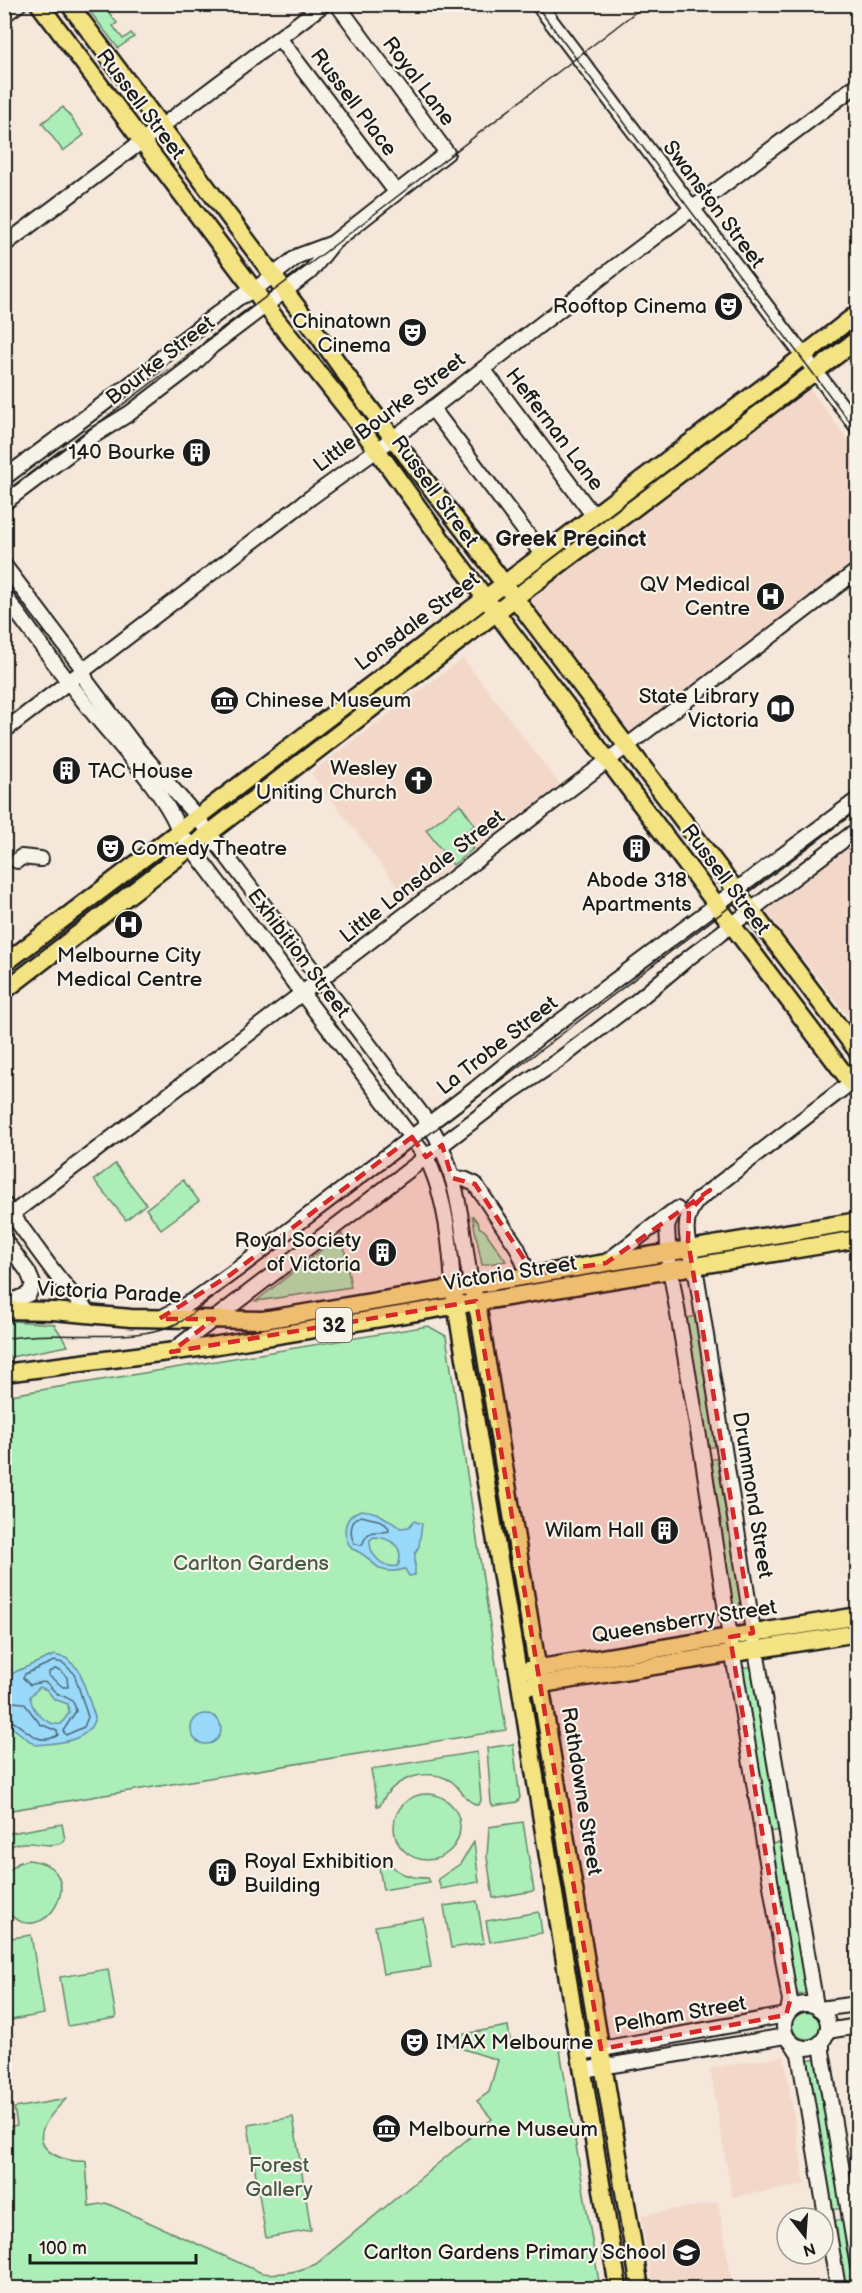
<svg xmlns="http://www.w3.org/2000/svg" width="862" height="2293" font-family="'Balsamiq Sans',sans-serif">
<rect width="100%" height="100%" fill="#f5e7da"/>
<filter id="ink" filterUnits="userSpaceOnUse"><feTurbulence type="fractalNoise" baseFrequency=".0167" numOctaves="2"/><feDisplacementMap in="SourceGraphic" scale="12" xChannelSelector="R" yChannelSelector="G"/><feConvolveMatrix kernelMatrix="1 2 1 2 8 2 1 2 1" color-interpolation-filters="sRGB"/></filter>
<g filter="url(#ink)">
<g fill="#f3d8ca">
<path d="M808 386 857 452V566L632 735 527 598Z"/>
<path d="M463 658 560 785 408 900 311 773Z"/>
<path d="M857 836V1027L763 909Z"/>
<path d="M784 2056 805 2185 732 2197 710 2068Z"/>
<path d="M718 2202 733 2288H653L641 2215Z"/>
</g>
<g fill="#aceeb7" stroke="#64856a" stroke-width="1.5">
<path d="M85 5H103L117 23 113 26 123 39 131 33 134 37 118 48Z"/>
<path d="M63 107 84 135 63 151 42 123Z"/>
<path d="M460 804 475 825 462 835 473 849 453 865 426 830Z"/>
<path d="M115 1164 146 1204 126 1220 94 1180Z"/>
<path d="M183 1180 199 1201 161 1229 146 1209Z"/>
<path d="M472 1215 479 1224V1227L485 1231 506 1261 482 1265Z"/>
<path d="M342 1234 351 1287 256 1301Z"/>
<path d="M697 1316 718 1446 707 1448 686 1318Z"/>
<path d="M13 1321 54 1324 68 1346 5 1358V1322Z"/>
<path d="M428 1326 446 1336 506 1730 5 1811V1396Z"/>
<path d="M719 1458 745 1615 734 1617 709 1460Z"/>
<path d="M754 1666 781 1830 769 1832 742 1668Z"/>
<path d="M513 1744 520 1798 517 1802 493 1806 491 1803 487 1748Z"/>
<path d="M477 1752 481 1801 478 1805C465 1802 461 1788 451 1781 426 1766 390 1779 380 1806H377L371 1769Z"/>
<circle cx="427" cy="1827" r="33"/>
<path d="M523 1822 534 1891 493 1898 487 1857 489 1827Z"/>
<path d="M62 1824 65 1840 62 1843C42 1850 28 1835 5 1849V1834Z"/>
<path d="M474 1842 479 1882 441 1889 438 1879 460 1864Z"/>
<path d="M783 1842 808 1993 796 1995 771 1844Z"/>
<path d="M381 1856C387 1858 388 1861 392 1866 402 1876 414 1878 428 1878L430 1882 383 1890 378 1861Z"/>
<path d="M28 1860C96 1866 43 1958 5 1909V1874L18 1863Z"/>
<path d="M477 1901 484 1943 451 1948 444 1906Z"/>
<path d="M539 1912 542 1933 490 1942 486 1921Z"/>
<path d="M423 1918 431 1967 383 1974 375 1926Z"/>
<path d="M31 1935 44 2014 11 2020 5 1981V1939Z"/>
<path d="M108 1969 116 2018 68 2026 60 1977Z"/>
<circle cx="807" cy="2024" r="15"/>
<path d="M508 2026 511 2046 558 2038 600 2288H5V2128L17 2125 14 2108 66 2099C58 2107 49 2116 44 2126 32 2152 66 2163 86 2161L89 2206 106 2203 262 2273C282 2275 297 2272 316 2264L492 2119 477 2101 489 2092 498 2060 454 2046 448 2037Z"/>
<path d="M818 2058 843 2208 830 2210 805 2060Z"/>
<path d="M293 2117 311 2230 266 2238 248 2125Z"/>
<path d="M844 2219 855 2288H844L833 2221Z"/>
</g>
<g fill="#99d9fa" stroke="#678da1" stroke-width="1.5" fill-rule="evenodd">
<path d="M361 1510C380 1511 385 1519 401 1528L409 1527 414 1521 422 1524 419 1546 415 1554V1575L409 1576 405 1569C372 1578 377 1557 352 1549 341 1534 343 1516 361 1510ZM374 1537C392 1538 405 1547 398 1566 383 1569 369 1555 370 1540Z"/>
<path d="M54 1655 66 1658 79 1670 95 1717C89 1743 57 1743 35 1745L5 1722V1679L17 1671ZM40 1687 47 1690 54 1699 68 1704 69 1713 61 1724C46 1726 31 1710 30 1696Z"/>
<circle cx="206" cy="1729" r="15"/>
</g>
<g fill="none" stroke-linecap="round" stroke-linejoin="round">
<g stroke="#4e6875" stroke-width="1.5">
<path d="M361 1516 382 1521 389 1528V1531C375 1535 370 1525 362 1545L355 1544C350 1537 350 1526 355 1519Z"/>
<path d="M54 1661 63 1663 74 1673 88 1717 84 1727 66 1735 63 1731 76 1711C74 1699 70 1699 60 1695 45 1688 55 1677 30 1685L23 1678 25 1674Z"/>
<path d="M55 1669 60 1670 67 1677 68 1687H63L49 1676V1672Z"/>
<path d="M4 1693 12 1702 24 1703 40 1724 57 1731 58 1735C34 1750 24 1721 4 1719"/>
</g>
<defs>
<g id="minor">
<path d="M538 4 858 428"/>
<path d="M4 15 19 4"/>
<path d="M279 38 396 192"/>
<path d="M4 245 324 4"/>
<path d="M483 369 593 515"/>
<path d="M432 408 542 554"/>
<path d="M4 478 153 367 169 350 238 298 254 290 298 256 333 243"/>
<path d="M4 503 93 436 130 413 193 365 212 346 310 272 334 242 447 153 337 4"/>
<path d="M4 565 80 665 87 682 132 742 197 817 429 1124C459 1170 462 1231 471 1284"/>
<path d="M4 595C34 635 62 675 93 713 118 744 167 795 179 831L426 1157C445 1193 451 1247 453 1287"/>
<path d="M4 731 310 498 403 431 616 266 858 84"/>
<path d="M17 861 21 857 41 859"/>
<path d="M452 1178 464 1179 475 1184 517 1247 525 1266 535 1274"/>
<path d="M4 1204C33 1241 58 1283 92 1315"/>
<path d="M677 1209 671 1216 667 1227 669 1262 702 1454 730 1637 790 2001 788 2012"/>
<path d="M4 1220 858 570"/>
<path d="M4 1239 28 1272 33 1284 29 1294 4 1304"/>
<path d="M606 1262 672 1212"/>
<path d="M161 1318 194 1300 239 1268 475 1089 539 1037 858 799"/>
<path d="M171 1352 511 1092 556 1062 638 1000 687 959 858 829"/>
<circle cx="806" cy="2026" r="22"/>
<path d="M816 2006 756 1650 697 1279C691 1252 676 1221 699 1199L858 1077"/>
<path d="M819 2009 858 2004"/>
<path d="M827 2031 858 2026"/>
<path d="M822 2041V2051L858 2267"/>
<path d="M792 2043 799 2054 838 2288"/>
<path d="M580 2053 786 2015"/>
<path d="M583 2070 786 2036"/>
</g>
<g id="major">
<path d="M39 4 278 322 351 414 446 546 858 1092"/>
<path d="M69 4 318 335 366 403 465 532 858 1052"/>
<path d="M4 964 762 388 858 313"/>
<path d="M4 991 515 598 858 339"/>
<path d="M471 1284 479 1315 640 2288"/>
<path d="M453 1287 519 1678 618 2288"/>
<path d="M4 1310 53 1311 131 1318 263 1320 858 1221"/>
<path d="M4 1373 206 1347 858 1239"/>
<path d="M528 1670 858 1616"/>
<path d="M530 1686 858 1633"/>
</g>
</defs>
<use href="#minor" stroke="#1c1c1c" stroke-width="18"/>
<use href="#major" stroke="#1c1c1c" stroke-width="21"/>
<use href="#minor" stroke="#f7f3e8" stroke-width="14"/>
<use href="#major" stroke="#f4e382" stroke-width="16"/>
<g stroke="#1c1c1c" stroke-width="1.5">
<path d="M535 4 858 433"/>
<path d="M4 7 7 4"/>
<path d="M4 494 328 250 646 4"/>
<path d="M4 1339C59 1328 135 1347 182 1321L858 810"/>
</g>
</g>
</g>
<path fill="#d62828" fill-opacity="0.2" stroke="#d62828" stroke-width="4.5" stroke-dasharray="12 8" stroke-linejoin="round" d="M412 1137 426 1157 442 1145 452 1178 475 1184 534 1274 606 1263 710 1190 689 1211 688 1241 753 1633 730 1637 790 2001 786 2015 601 2049 476 1301 171 1352 214 1319H159L230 1275Z"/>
<defs>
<symbol id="theatre-disc" viewBox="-11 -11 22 22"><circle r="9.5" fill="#1c1c1c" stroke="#f7f3e8"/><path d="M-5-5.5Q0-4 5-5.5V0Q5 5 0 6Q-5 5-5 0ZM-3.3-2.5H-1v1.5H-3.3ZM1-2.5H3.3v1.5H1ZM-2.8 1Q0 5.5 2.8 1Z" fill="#fff"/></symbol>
<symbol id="building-disc" viewBox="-11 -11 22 22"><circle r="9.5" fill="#1c1c1c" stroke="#f7f3e8"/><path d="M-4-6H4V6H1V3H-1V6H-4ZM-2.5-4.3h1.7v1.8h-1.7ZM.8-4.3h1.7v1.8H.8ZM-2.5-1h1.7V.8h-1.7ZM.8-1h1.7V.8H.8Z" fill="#fff"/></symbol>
<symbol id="hospital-disc" viewBox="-11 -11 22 22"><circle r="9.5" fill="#1c1c1c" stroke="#f7f3e8"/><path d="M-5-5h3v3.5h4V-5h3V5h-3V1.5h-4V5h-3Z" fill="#fff"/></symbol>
<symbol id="museum-disc" viewBox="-11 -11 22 22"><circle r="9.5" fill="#1c1c1c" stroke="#f7f3e8"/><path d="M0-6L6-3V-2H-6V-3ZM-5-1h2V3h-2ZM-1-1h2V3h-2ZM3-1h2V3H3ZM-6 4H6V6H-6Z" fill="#fff"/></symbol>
<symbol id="library-disc" viewBox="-11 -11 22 22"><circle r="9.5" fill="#1c1c1c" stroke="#f7f3e8"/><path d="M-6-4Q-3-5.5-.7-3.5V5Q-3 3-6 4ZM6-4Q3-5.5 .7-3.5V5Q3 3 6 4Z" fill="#fff"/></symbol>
<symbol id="church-disc" viewBox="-11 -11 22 22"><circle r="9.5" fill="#1c1c1c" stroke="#f7f3e8"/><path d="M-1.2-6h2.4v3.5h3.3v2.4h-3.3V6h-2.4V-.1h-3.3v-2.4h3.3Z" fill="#fff"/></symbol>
<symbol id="school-disc" viewBox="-11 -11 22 22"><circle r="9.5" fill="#1c1c1c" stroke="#f7f3e8"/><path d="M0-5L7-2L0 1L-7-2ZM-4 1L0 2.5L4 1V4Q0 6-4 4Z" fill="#fff"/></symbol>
</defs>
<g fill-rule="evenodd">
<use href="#theatre-disc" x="712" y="290" width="33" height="33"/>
<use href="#theatre-disc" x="396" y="316" width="33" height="33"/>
<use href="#building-disc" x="180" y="436" width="33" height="33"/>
<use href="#hospital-disc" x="754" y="580" width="33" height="33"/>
<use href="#museum-disc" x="208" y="684" width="33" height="33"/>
<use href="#library-disc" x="764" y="692" width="33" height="33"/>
<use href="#building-disc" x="50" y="754" width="33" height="33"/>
<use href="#church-disc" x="402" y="764" width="33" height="33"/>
<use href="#theatre-disc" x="94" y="832" width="33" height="33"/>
<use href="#building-disc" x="620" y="832" width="33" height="33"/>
<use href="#hospital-disc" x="112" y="908" width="33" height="33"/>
<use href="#building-disc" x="366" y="1236" width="33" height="33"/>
<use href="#building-disc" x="648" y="1514" width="33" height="33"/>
<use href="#building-disc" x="206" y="1856" width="33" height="33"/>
<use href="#theatre-disc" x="398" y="2026" width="33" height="33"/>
<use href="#museum-disc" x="370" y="2112" width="33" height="33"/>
<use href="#school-disc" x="670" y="2236" width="33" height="33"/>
</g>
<g text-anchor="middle" stroke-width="4.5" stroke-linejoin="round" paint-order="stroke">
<rect fill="#f7f3e8" stroke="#5e5c59" stroke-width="1.5" x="316" y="1308" width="36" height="34" rx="4.5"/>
<g font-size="20" font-weight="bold" fill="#1c1c1c">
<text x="334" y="1332">32</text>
</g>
<g font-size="21" fill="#1c1c1c" stroke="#f7f3e8">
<text transform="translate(419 81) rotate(53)" y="7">Royal Lane</text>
<text transform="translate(354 102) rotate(53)" y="7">Russell Place</text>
<text transform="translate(141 104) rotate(53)" y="7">Russell Street</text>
<text transform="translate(714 204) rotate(53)" y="7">Swanston Street</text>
<text transform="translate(160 360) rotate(-38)" y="7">Bourke Street</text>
<text transform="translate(389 412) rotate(-37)" y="7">Little Bourke Street</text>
<text transform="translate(555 429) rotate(53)" y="7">Heffernan Lane</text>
<text transform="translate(435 491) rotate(54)" y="7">Russell Street</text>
<text transform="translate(417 621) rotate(-37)" y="7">Lonsdale Street</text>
<text transform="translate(422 876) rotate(-38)" y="7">Little Lonsdale Street</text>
<text transform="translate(726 879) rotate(53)" y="7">Russell Street</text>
<text transform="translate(299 953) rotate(53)" y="7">Exhibition Street</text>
<text transform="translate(497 1045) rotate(-38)" y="7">La Trobe Street</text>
<text transform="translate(510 1273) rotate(-9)" y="7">Victoria Street</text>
<text transform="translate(109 1292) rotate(3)" y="7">Victoria Parade</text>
<text transform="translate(753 1495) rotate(81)" y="7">Drummond Street</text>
<text transform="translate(684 1621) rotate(-9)" y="7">Queensberry Street</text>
<text transform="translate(582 1791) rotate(81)" y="7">Rathdowne Street</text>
<text transform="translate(680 2014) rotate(-10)" y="7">Pelham Street</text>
</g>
<g font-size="21" fill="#1c1c1c" stroke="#f7f3e8" text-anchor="end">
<text x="707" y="313">Rooftop Cinema</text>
<text x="391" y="328">Chinatown<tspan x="391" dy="24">Cinema</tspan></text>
<text x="175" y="459">140 Bourke</text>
<text x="750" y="591">QV Medical<tspan x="750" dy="24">Centre</tspan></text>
<text x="759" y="703">State Library<tspan x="759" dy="24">Victoria</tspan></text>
<text x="245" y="707" text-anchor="start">Chinese Museum</text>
<text x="397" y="775">Wesley<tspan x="397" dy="24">Uniting Church</tspan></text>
<text x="88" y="778" text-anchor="start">TAC House</text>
<text x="131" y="855" text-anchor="start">Comedy Theatre</text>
<text x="637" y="887" text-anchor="middle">Abode 318<tspan x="637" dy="24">Apartments</tspan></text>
<text x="129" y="962" text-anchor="middle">Melbourne City<tspan x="129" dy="24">Medical Centre</tspan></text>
<text x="361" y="1247">Royal Society<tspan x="361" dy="24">of Victoria</tspan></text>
<text x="644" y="1537">Wilam Hall</text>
<text x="244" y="1868" text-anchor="start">Royal Exhibition<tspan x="244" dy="24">Building</tspan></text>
<text x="436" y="2049" text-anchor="start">IMAX Melbourne</text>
<text x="408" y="2136" text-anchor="start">Melbourne Museum</text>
<text x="666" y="2259">Carlton Gardens Primary School</text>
</g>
<g font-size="21" fill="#475b4a" stroke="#f7f3e8">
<text x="251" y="1570">Carlton Gardens</text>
<text x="279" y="2172">Forest<tspan x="279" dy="24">Gallery</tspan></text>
</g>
<g font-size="22" font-weight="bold" fill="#1c1c1c" stroke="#f7f3e8">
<text x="571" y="546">Greek Precinct</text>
</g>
</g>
<rect width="862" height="2293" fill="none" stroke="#f7f3e8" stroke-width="24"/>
<rect x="12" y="12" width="838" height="2269" fill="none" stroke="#1c1c1c" stroke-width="2" filter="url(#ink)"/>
<g transform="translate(805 2236) rotate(163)"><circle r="28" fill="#f7f3e8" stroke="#9f9d96" stroke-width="1.5"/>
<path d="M0-4.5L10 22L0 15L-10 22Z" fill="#1c1c1c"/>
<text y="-9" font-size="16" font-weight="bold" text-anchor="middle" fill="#1c1c1c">N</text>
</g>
<path d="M30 2254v9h166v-9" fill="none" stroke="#1c1c1c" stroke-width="3"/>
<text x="39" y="2254" font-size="18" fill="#1c1c1c" stroke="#f7f3e8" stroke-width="4.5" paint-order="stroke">100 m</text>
</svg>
